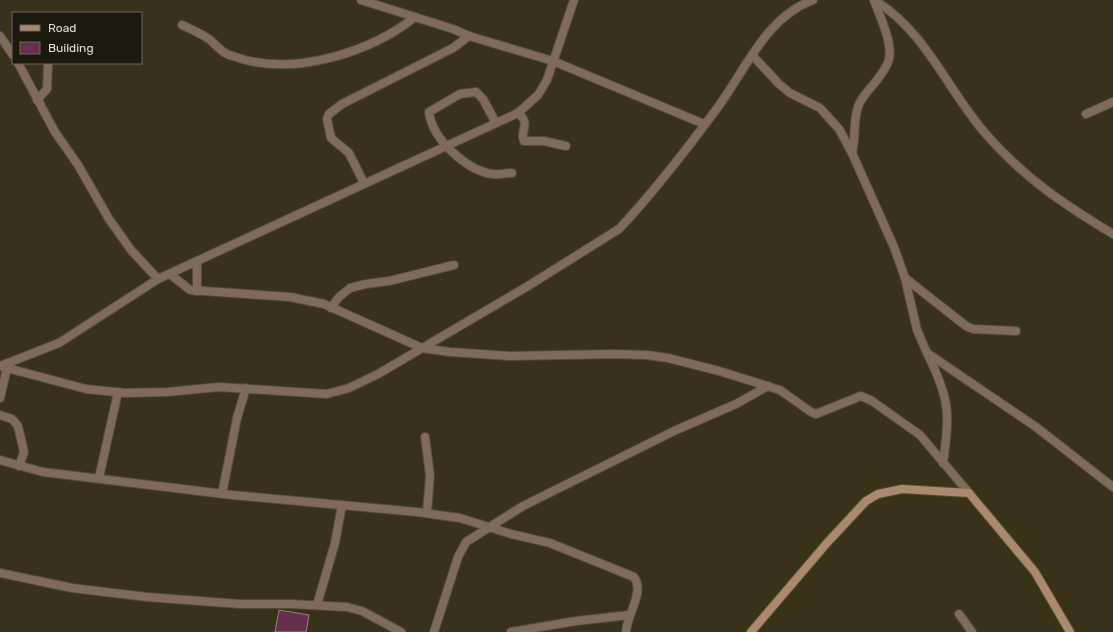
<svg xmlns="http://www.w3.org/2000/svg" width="1113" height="632" font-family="Rubik,sans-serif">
<rect width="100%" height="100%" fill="#383219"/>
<path fill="#64304e" stroke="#9b7e8d" d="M279 610 309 615 306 632H275Z"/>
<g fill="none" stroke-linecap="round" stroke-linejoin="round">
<defs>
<g id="minor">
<path d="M361 0 453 29 469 36 553 61 704 124"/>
<path d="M182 25C191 29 200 33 209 39 214 43 219 49 225 53 230 56 237 57 242 59 297 75 371 52 415 17"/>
<path d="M0 36 13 55"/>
<path d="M753 56 779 84 790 93 820 108 839 129 852 153 894 247 905 278 917 330 927 353 1036 427 1113 487"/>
<path d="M18 63 55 132 78 165 109 219 131 250 158 279"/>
<path d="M37 100 47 89 48 63"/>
<path d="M518 113C532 125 519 130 524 141H544L566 146"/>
<path d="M1086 114 1113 102"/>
<path d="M496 123 483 99 476 92 460 94 429 112C432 139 467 171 493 174 499 175 506 173 512 173"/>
<path d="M852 153C856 137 853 121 858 107 861 97 871 88 877 80 881 74 888 66 889 59 893 42 879 15 874 0"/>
<path d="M364 183 349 153 331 138 327 119 329 114 342 104 453 48 469 36"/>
<path d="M170 274 190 290 290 297 324 304 422 348 450 352 510 356 614 354 647 355 668 358 719 371 780 390 811 412 816 414 861 396 872 401 920 435 969 493"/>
<path d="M905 278 966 326 973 329 1016 331"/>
<path d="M197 291V261"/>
<path d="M331 308 339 297 350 288 366 284 389 281 454 265"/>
<path d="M927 353C950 399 950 413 943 463"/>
<path d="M0 398 7 368"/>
<path d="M0 415 12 419 18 426 24 452 19 466"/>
<path d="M425 437 430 475 427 513"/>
<path d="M0 460 43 472 232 495 417 512 460 518 511 534 550 543 634 577C645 592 627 614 626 632"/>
<path d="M99 478 118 392"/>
<path d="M222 494 237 418 246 388"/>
<path d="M317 605 335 543 342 505"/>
<path d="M959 614 972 632"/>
<path d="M434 632 458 557 466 542 523 506 674 431 736 404 768 386"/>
<path d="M511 632 576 621 629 615"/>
</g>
<g id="tertiary">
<path d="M874 0C925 30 947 89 985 133 1023 177 1063 204 1113 234"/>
<path d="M0 366 86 389 125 393 167 392 219 387 327 394 349 388 378 374 528 286 619 229C655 191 687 149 718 107 746 69 766 17 813 0"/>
<path d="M0 366 59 343 158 279 518 113 538 95 547 80 574 0"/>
<path d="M0 573 72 588 147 597 240 604H290L347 607 362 611 401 632"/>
</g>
<path id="secondary" d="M751 632 827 543 866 501 878 494 902 489 969 493 1035 572 1070 632"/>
</defs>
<use href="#minor" stroke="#534d36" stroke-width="10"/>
<use href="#tertiary" stroke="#534d36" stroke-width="10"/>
<use href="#secondary" stroke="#534d36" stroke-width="10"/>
<use href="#minor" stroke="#7f6b58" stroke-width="8"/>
<use href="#tertiary" stroke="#7f6b58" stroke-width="8"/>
<use href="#secondary" stroke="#aa8a6c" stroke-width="8"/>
</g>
<rect x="12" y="12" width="130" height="52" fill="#1c1a0f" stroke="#6a685b"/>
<rect x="20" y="25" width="20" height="6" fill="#aa8a6c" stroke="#6a685b"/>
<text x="48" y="32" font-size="12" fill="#e0ddce">Road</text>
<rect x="20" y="42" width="20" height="12" fill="#64304e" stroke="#6a685b"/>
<text x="48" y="52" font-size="12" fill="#e0ddce">Building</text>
</svg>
